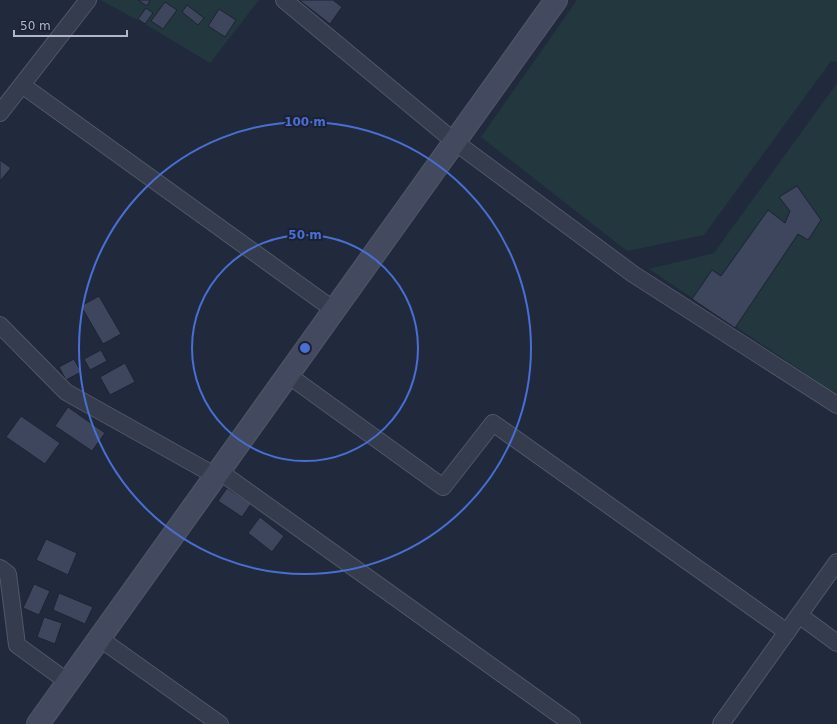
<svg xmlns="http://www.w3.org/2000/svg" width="837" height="724" font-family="'DejaVu Sans',sans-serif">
<rect width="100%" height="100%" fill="#212a3d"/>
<g fill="#23373e">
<path d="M100 0H259L210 63 145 24Z"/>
<path d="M577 0H837V62L831 61 704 235 627 251 481 137Z"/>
<path d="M837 83V393L829 389 649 269 714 253Z"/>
</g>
<g fill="#3d465d" stroke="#1d2334">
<path d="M138 0H150L147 6Z"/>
<path d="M299 0H333L342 7 330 24Z"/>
<path d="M165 2 177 10 163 29 151 21Z"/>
<path d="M187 5 204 18 198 25 182 12Z"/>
<path d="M146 8 153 13 145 24 138 19Z"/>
<path d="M219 9 236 20 225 37 208 26Z"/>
<path d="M0 160 11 168 0 181Z"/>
<path d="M797 186 821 220 808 240 798 234 735 328 692 299 712 270 721 276 768 210 785 223 790 211 779 197Z"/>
<path d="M99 296 121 334 103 344 81 306Z"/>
<path d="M101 350 107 361 90 370 84 359Z"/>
<path d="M74 359 81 372 66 380 59 367Z"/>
<path d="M125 363 135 382 110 395 100 377Z"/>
<path d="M68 407 105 433 92 451 55 426Z"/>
<path d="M21 416 60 443 45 464 6 437Z"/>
<path d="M227 488 251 504 242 517 218 501Z"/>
<path d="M260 517 284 536 272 552 248 533Z"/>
<path d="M46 539 77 553 68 575 36 560Z"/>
<path d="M34 584 50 591 39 615 23 608Z"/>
<path d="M59 593 93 607 85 624 53 610Z"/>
<path d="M44 617 62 623 55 644 37 637Z"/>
</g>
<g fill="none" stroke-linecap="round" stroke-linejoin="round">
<defs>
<g id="street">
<path d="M284 0 455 142 633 274 837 405"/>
<path d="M22 85 334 310"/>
<path d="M0 113 88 0"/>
<path d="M0 325 66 392 216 476"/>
<path d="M288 375 443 487 493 423 787 632"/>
<path d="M219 471 572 724"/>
<path d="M0 568 8 574 17 645 68 682"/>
<path d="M799 615 837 643"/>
<path d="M99 638 220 724"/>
<path d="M721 724 837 562"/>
</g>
<path id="secondary" d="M38 724 556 0"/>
</defs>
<use href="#street" stroke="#505768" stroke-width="18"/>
<use href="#secondary" stroke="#505768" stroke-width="24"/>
<use href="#street" stroke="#353c4d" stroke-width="16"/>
<use href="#secondary" stroke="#434a60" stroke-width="22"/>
</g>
<g fill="none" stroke="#496ed4" stroke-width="2">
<circle cx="305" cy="348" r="113"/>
<circle cx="305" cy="348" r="226"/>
</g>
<circle cx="305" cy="348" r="6" fill="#496ed4" stroke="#1b2132" stroke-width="2"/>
<g font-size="12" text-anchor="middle" font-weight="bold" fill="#496ed4" stroke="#1b2132" stroke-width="4" stroke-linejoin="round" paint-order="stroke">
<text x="305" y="126">100 m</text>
<text x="305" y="239">50 m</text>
</g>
<path d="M14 30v6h113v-6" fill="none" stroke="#b1b7c9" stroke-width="2"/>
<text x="20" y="30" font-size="12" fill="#b1b7c9" stroke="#1b2132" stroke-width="3" paint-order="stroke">50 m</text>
</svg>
